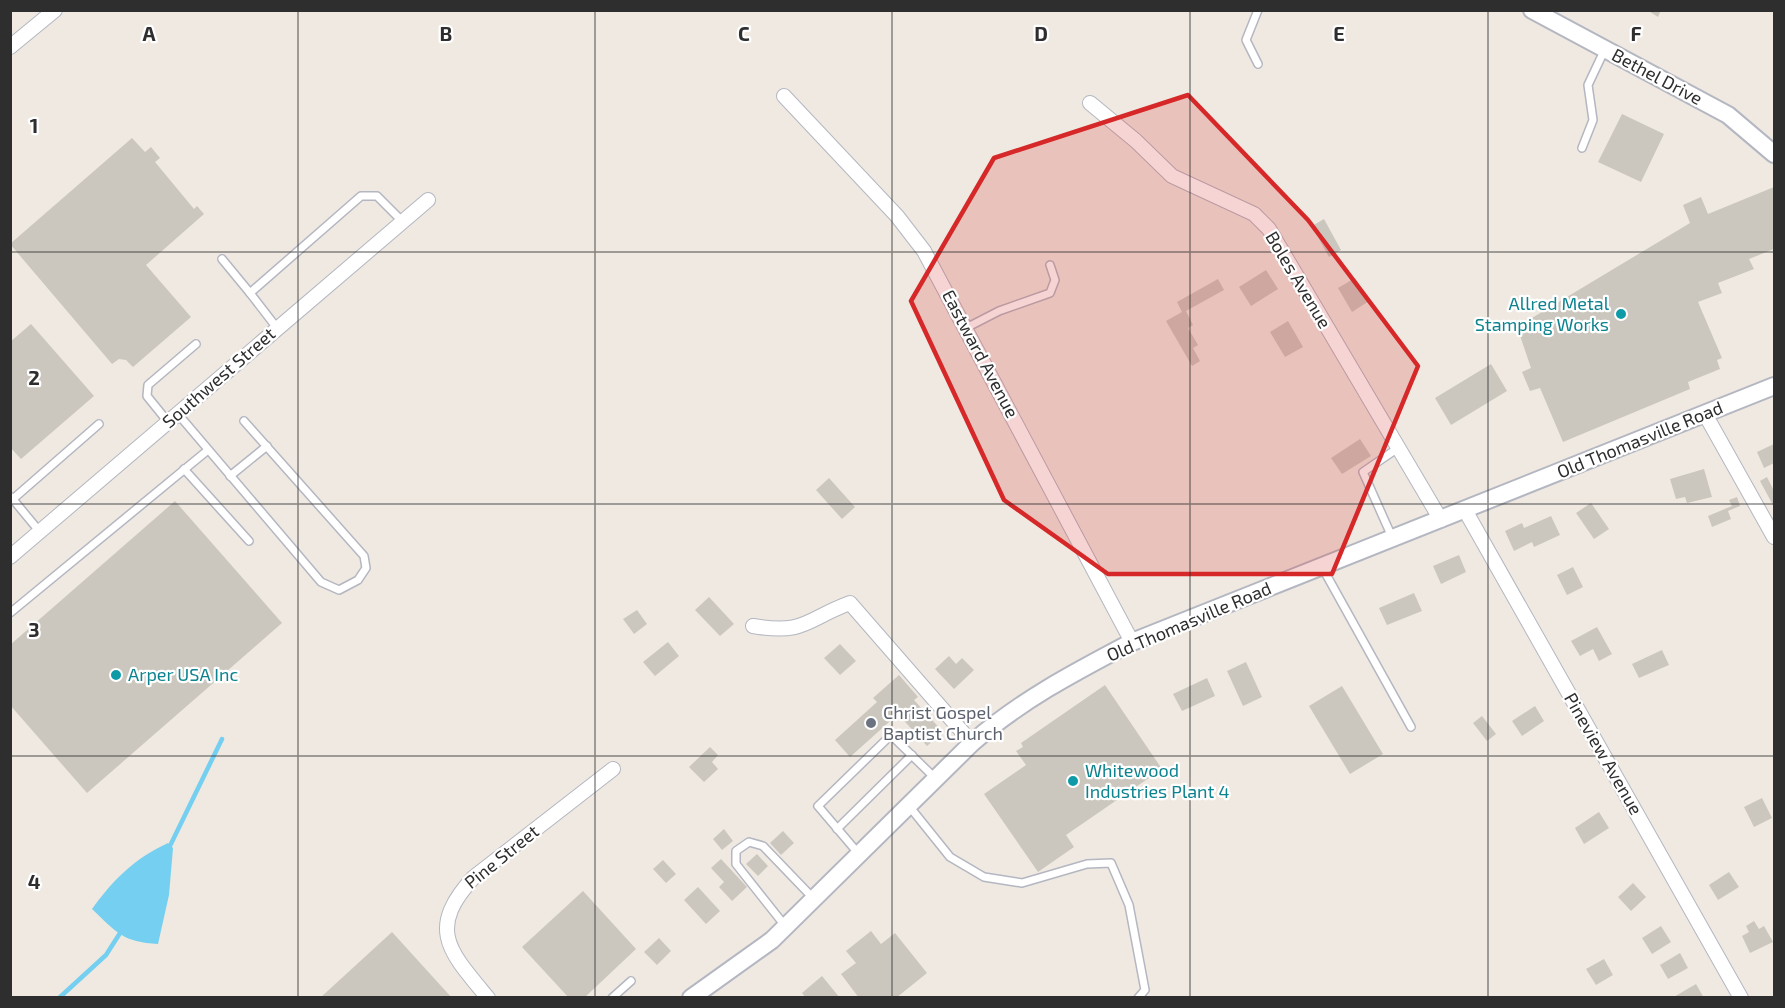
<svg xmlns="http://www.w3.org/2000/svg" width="1785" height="1008" font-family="'Exo 2',sans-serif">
<rect width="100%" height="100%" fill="#efe9e1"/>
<path fill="#75cff0" d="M168 843 173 848 169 895 158 944C123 942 117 933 92 909 113 880 135 858 168 843Z"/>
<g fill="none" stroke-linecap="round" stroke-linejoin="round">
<g stroke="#75cff0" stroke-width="4.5">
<path d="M168 850 222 739"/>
<path d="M59 998 106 955 122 930"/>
</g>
</g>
<g fill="#cbc7bf">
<path d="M1647 10H1661L1658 17Z"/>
<path d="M1622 114 1664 134 1641 182 1598 162Z"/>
<path d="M132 138 145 152 151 147 160 158 155 162 194 209 197 206 204 214 146 265 191 317 133 367 126 360 119 359 112 364 10 244Z"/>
<path d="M1774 187V249L1749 259 1754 269 1718 283 1722 293 1698 302 1722 358 1717 360 1720 369 1688 382 1690 389 1563 442 1540 388 1530 391 1522 372 1531 368 1517 327 1690 223 1683 205 1701 197 1708 214Z"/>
<path d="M1324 219 1341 250 1329 257 1312 226Z"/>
<path d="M1266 270 1278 289 1251 306 1239 287Z"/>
<path d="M1355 278 1369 301 1352 312 1338 288Z"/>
<path d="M1218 279 1224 290 1186 311 1193 325 1188 328 1198 345 1193 348 1200 361 1192 366 1166 321 1182 312 1177 302Z"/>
<path d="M1288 321 1303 347 1285 357 1270 332Z"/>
<path d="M31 324 94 396 21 459 10 447V342Z"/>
<path d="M1491 364 1507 391 1451 425 1435 398Z"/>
<path d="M1360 439 1371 456 1342 474 1331 458Z"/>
<path d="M1774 444V463L1764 468 1757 452Z"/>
<path d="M1704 469 1712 497 1687 503 1685 497 1676 499 1670 479Z"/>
<path d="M1767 477 1774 491V507L1760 481Z"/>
<path d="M829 478 855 507 842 519 816 490Z"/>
<path d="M1737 497 1740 506 1728 511 1731 519 1712 527 1708 516 1732 506 1729 500Z"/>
<path d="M175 501 282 623 87 793 10 705V645Z"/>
<path d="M1591 503 1609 529 1594 539 1576 513Z"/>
<path d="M1551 516 1560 535 1534 547 1532 542 1514 551 1505 531 1522 523 1524 528Z"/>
<path d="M1459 555 1466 572 1441 584 1433 566Z"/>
<path d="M1573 567 1583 587 1567 595 1557 575Z"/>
<path d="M1414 593 1422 611 1387 625 1379 608Z"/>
<path d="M709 597 734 624 720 636 695 610Z"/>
<path d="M637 610 647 624 634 634 623 619Z"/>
<path d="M1597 627 1612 654 1599 661 1593 649 1580 656 1571 641Z"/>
<path d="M668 642 679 656 655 676 643 662Z"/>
<path d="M840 644 856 661 840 675 824 658Z"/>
<path d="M1662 650 1669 665 1639 678 1632 664Z"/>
<path d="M949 656 956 664 962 658 974 670 954 689 935 669Z"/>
<path d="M1246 662 1262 697 1243 706 1227 671Z"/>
<path d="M899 675 918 697 914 700 943 732 927 746 898 714 850 757 835 740 877 702 873 698Z"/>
<path d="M1207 678 1215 696 1182 711 1173 694Z"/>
<path d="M1105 685 1162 769 1066 835 1074 847 1038 872 984 794 1026 765 1016 751 1023 747 1021 743Z"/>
<path d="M1342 686 1383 754 1350 774 1309 706Z"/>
<path d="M1535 706 1544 721 1522 736 1512 721Z"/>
<path d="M1482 716 1496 734 1487 741 1473 723Z"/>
<path d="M710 747 718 755 712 762 718 769 704 782 689 767Z"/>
<path d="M1762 798 1772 818 1754 827 1744 807Z"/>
<path d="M1599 812 1609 828 1584 844 1575 828Z"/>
<path d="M724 829 733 841 722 850 713 839Z"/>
<path d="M783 831 794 843 781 855 770 843Z"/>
<path d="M757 854 768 866 758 876 746 864Z"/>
<path d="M721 859 747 887 732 901 719 887 724 882 711 868Z"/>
<path d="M663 860 676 874 666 883 653 869Z"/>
<path d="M1729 872 1739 887 1718 900 1709 885Z"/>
<path d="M1633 883 1646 897 1631 911 1618 897Z"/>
<path d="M698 887 720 911 706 924 684 900Z"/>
<path d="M583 891 636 949 584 998H569L522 947Z"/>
<path d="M1754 921 1759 929 1764 926 1773 942 1750 953 1742 936 1749 932 1746 926Z"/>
<path d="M1661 926 1671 942 1652 954 1642 938Z"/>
<path d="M871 931 881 944 895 933 927 973 896 998H859L841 974 856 963 846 951Z"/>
<path d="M392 932 452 998H320Z"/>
<path d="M659 938 671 951 657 965 644 952Z"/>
<path d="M1680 953 1688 968 1668 979 1660 965Z"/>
<path d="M1604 959 1613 975 1596 985 1586 969Z"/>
<path d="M822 976 840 998H806L802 993Z"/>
<path d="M1696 984 1704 998H1672Z"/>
</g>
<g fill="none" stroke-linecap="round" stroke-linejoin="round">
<defs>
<g id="service">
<path d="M1258 64 1246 40 1258 10"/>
<path d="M1582 148 1593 120 1588 85 1605 49"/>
<path d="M222 259 250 293"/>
<path d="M277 328 250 293 361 196H377L403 222"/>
<path d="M966 328 999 311 1050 293 1055 280 1050 265"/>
<path d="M178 414 321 582 339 590 358 580 366 568 364 556 244 421"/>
<path d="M168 422 147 396 148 385 196 344"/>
<path d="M184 469 249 541"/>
<path d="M230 476 267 446"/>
<path d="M11 497 40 532"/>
<path d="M13 499 99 424"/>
<path d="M1392 537 1363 472 1398 448"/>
<path d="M1322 567 1411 727"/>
<path d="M10 613 208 450"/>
<path d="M909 806 950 857 984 877 1022 883 1087 864 1111 863 1129 905 1145 990 1138 998"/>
<path d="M837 829 912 755"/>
<path d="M858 853 818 806 891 735 936 779"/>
<path d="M786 927 736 864V851L749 842 763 846 813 898"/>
<path d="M612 998 631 981"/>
</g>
<g id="minor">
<path d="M10 47 55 10"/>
<path d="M784 96 897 216 924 251 1132 642"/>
<path d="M1090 103 1136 141 1172 176 1254 214 1269 229 1441 520"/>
<path d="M1705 414 1774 537"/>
<path d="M1465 510 1741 998"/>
<path d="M10 557 428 200"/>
<path d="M753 626C806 635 806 619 850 603L972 743"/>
<path d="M488 998C449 951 426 929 474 877L613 769"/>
</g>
<g id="tertiary">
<path d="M1532 10 1728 115 1774 154"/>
<path d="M691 998 772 940 972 743C1021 700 1075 672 1132 642L1774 386"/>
</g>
</defs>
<use href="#service" stroke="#b4b7c1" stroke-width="10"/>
<use href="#minor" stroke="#b4b7c1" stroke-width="16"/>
<use href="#tertiary" stroke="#b4b7c1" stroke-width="20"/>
<use href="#service" stroke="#fff" stroke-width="7"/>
<use href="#minor" stroke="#fff" stroke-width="14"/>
<use href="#tertiary" stroke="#fff" stroke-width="16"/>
</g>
<path fill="#d62828" fill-opacity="0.2" stroke="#d62828" stroke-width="4.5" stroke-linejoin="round" d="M1188 95 1308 220 1418 366 1332 574H1108L1004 500 911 301 994 158Z"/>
<path fill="none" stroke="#2e2e2e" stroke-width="1.5" stroke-opacity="0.55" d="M298 10V998M595 10V998M892 10V998M1190 10V998M1488 10V998M10 252H1774M10 504H1774M10 756H1774"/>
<g fill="#0f9aa8" stroke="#fff" stroke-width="2">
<circle cx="1621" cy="314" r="6"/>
<circle cx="116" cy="675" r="6"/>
<circle cx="1073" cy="781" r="6"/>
</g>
<circle fill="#6b7280" stroke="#fff" stroke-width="2" cx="871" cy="723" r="6"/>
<g text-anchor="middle" stroke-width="4.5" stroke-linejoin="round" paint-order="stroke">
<g font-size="18" fill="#2e2e2e" stroke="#fff">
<text transform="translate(1657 77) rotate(28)" y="6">Bethel Drive</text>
<text transform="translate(1298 280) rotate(59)" y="6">Boles Avenue</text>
<text transform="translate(980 354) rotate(62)" y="6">Eastward Avenue</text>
<text transform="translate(219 378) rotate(-41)" y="6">Southwest Street</text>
<text transform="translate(1640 440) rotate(-22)" y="6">Old Thomasville Road</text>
<text transform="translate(1189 622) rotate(-23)" y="6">Old Thomasville Road</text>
<text transform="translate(1603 754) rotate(60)" y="6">Pineview Avenue</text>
<text transform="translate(502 857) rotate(-39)" y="6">Pine Street</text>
</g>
<g font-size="18" fill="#0d838f" stroke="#fff" text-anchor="start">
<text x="1609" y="310" text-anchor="end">Allred Metal<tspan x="1609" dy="21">Stamping Works</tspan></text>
<text x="128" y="681">Arper USA Inc</text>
<text x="1085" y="777">Whitewood<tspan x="1085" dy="21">Industries Plant 4</tspan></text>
</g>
<g font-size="18" fill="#5b616d" stroke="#fff" text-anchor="start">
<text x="883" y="719">Christ Gospel<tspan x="883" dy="21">Baptist Church</tspan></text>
</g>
</g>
<g font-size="20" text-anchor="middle" font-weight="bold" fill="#2e2e2e" stroke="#fff" stroke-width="4.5" stroke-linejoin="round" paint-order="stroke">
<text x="149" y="41">A</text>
<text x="446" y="41">B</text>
<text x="744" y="41">C</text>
<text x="1041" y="41">D</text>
<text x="1339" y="41">E</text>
<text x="1636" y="41">F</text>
<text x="34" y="133">1</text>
<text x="34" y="385">2</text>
<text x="34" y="637">3</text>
<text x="34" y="889">4</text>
</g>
<rect width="1785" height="1008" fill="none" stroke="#2e2e2e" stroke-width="24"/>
</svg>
